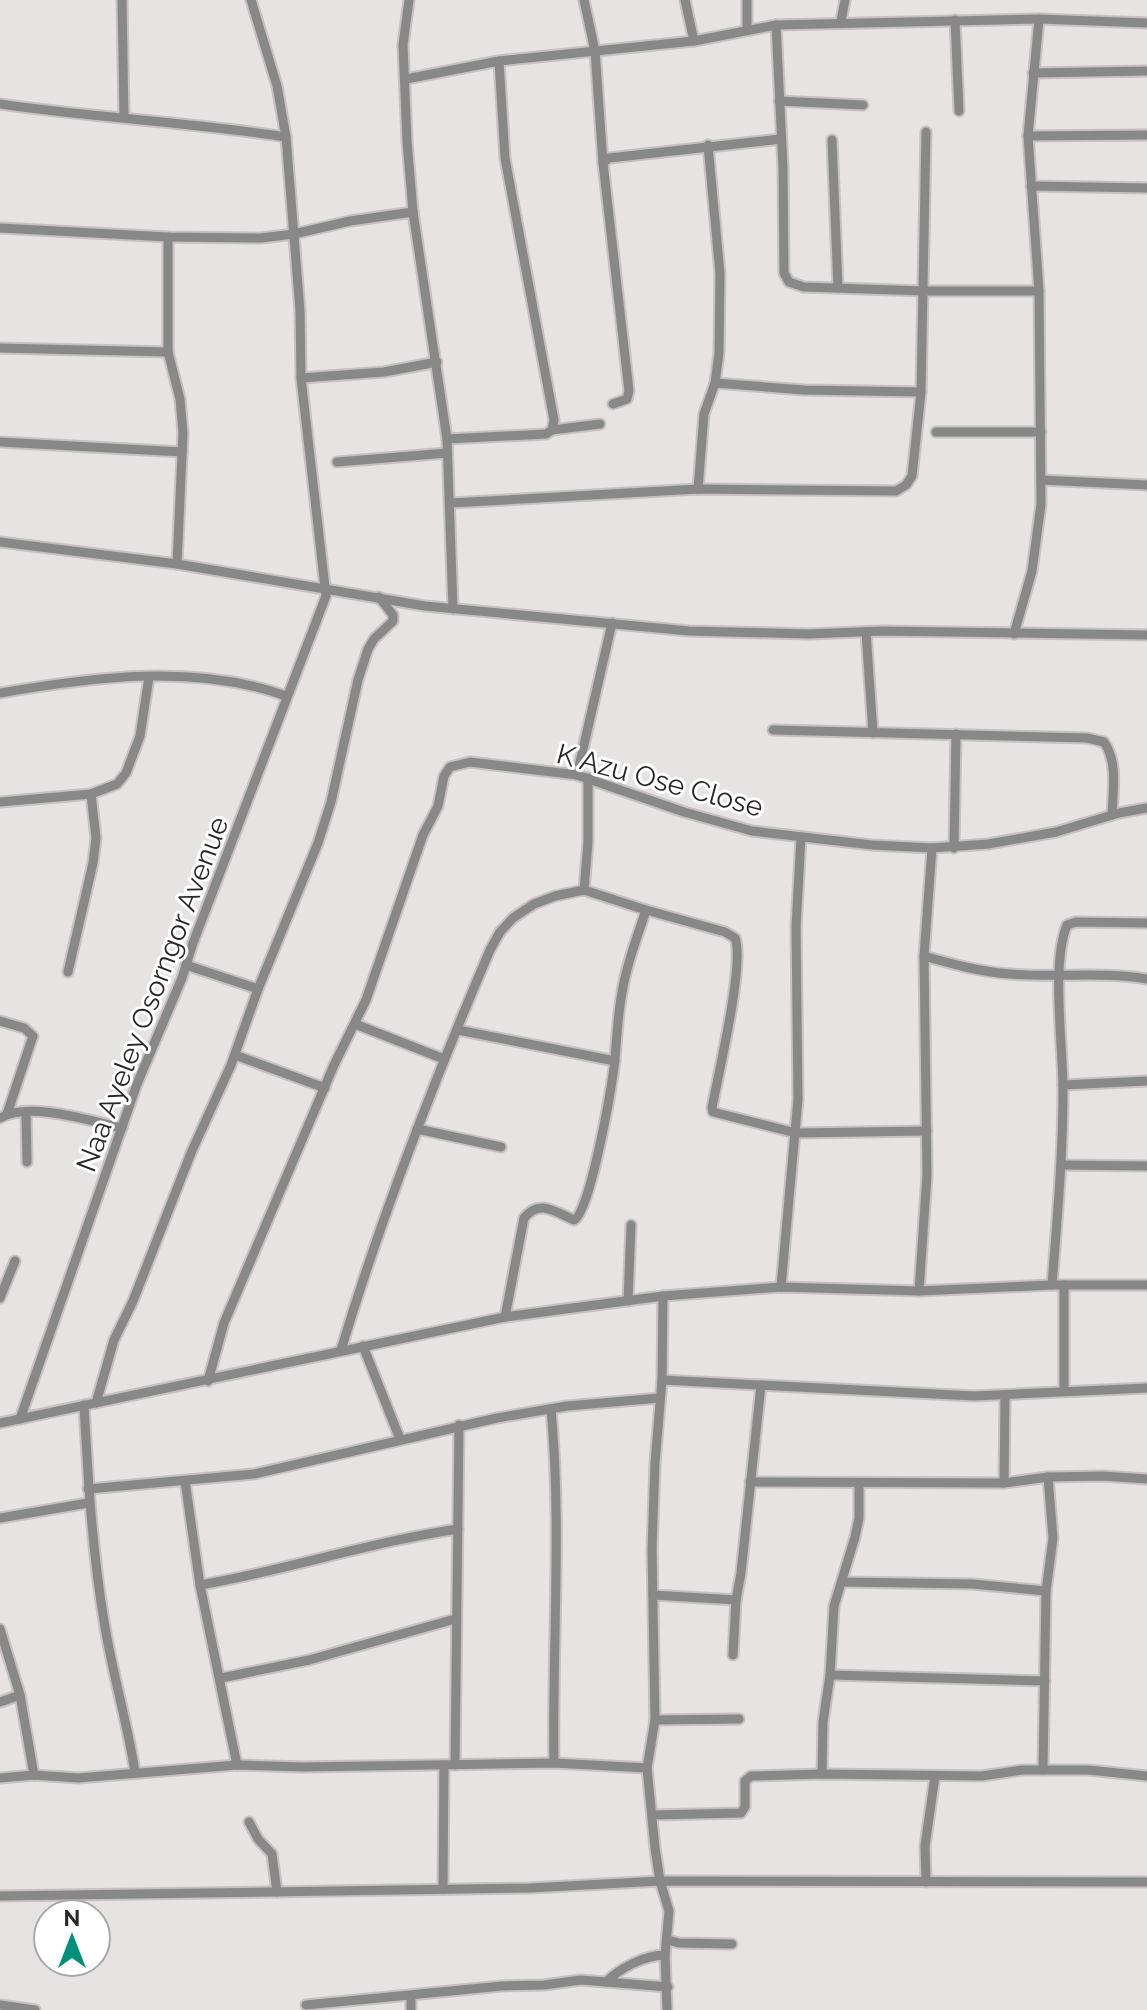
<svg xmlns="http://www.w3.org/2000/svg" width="1147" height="2010" font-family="Raleway,sans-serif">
<rect width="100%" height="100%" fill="#e7e3e2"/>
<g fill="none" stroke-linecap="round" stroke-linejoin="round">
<defs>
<g id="minor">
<path d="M122 0 124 117"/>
<path d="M409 0 403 45 407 141 413 212 447 439 453 609"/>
<path d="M584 0 595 51 603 163"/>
<path d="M685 0 694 41"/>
<path d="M747 0V29"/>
<path d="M955 20 959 111"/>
<path d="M841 21 845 0"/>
<path d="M776 25 783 167 784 273 789 282 804 287 924 291H1039"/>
<path d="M1033 73 1147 71"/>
<path d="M406 79 499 61 694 41 776 25 1039 19 1147 23"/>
<path d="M779 101 863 105"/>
<path d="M0 104C95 118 191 122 286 137"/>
<path d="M1028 136 1147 135"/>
<path d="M832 140 838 288"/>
<path d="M1031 186 1147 188"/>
<path d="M0 228 168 237 261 238 294 234 350 221 413 212"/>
<path d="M168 237V352L180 399 183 433 177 564"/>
<path d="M0 348 168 352"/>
<path d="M301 378 384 372 437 362"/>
<path d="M715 383 804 390 921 392"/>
<path d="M613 404 627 399 629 391 603 163 609 158 781 139"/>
<path d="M552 430 600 424"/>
<path d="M936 432H1041"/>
<path d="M447 439 546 434 552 430 554 420 505 158 499 61"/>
<path d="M0 442 182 452"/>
<path d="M337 462 447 453"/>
<path d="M1041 480 1147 485"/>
<path d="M698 489 704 414 715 383 719 353 720 274 708 145"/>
<path d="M451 503 698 489 896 491 906 485 912 476 921 392 926 132"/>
<path d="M0 542 177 564 425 606 689 631 809 634 882 631 1147 635"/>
<path d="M866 632 873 733"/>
<path d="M1014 634 1032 571 1041 504 1039 291 1028 136 1039 19"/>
<path d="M0 693C93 677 195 663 286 696"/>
<path d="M773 730 1087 738 1104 742C1118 762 1113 791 1112 815"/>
<path d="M577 775 612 623"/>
<path d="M0 802 91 794 117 784 126 773 140 736 149 677"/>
<path d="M954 848 956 734"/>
<path d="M584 890 588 842V778"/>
<path d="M924 956C952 964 981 972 1010 974 1055 978 1102 971 1147 979"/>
<path d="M186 965 258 989"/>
<path d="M68 972 93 863 96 838 91 794"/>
<path d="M0 1021 24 1028 33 1036 7 1114"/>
<path d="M355 1024 444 1059"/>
<path d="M458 1030 615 1061"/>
<path d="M235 1055 325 1088"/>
<path d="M1063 1085 1147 1081"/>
<path d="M26 1112 27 1162"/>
<path d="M0 1118C29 1101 91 1121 122 1128"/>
<path d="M417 1129 501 1147"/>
<path d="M1061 1165 1147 1166"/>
<path d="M1052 1285C1057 1220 1063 1155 1063 1090 1063 1046 1051 964 1067 925L1076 922 1147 923"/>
<path d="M1064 1285V1391"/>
<path d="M781 1287 798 1099 796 927 801 837"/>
<path d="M919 1291 927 1175 924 956 932 848"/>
<path d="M0 1298 15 1261"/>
<path d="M628 1301 631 1225"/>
<path d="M505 1317 524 1218C539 1199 554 1211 574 1220 590 1213 611 1090 614 1067 617 1043 617 1018 622 993 626 965 637 938 646 910"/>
<path d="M363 1346 400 1439"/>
<path d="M341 1350C382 1214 434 1081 490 950L500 932 513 918 534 904 555 896 584 890 646 910 725 932 735 938C745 963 718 1075 712 1108L713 1112 796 1133 927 1131"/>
<path d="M662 1380 974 1396 1147 1388"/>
<path d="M208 1381 224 1323 334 1065 366 1000 423 835 438 806 444 776 450 767 470 762 577 775 684 812 752 831 872 845 932 848 988 844 1056 832 1119 813 1147 808"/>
<path d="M96 1403 114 1340 133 1301 191 1153 231 1065 258 989 318 843 331 802 358 680 368 649 374 639 393 621V615L379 597"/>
<path d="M84 1405C88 1478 92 1549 104 1621 112 1672 127 1721 135 1772"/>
<path d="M551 1409C562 1527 552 1645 554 1763"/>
<path d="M20 1419 137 1084 182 978 193 943 326 596 301 378 300 311 286 137 277 86 251 0"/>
<path d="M0 1423 505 1317 663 1296 781 1287 919 1291 1052 1285H1147"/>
<path d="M185 1481 200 1585 237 1765"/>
<path d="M750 1482 1004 1483 1048 1477 1103 1476 1147 1479"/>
<path d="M1004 1483 1005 1395"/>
<path d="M88 1489 254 1474 497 1418 567 1406 660 1398"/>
<path d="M0 1518 88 1503"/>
<path d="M842 1582 972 1584 1046 1591"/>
<path d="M200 1585C287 1570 370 1542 458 1529"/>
<path d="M653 1595 736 1600"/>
<path d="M0 1629 20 1695 34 1775"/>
<path d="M733 1655 736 1600 741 1573 761 1385"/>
<path d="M830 1675 1045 1681"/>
<path d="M221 1678 309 1660 455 1619"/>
<path d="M0 1702 20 1695"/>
<path d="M655 1720 739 1719"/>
<path d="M455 1765 459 1425"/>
<path d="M1043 1770 1046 1591 1053 1538 1048 1477"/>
<path d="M822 1774 823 1722 830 1675 834 1606 855 1537 859 1518V1483"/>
<path d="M0 1778 34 1775 78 1778 237 1765 303 1767 554 1763 647 1768"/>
<path d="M653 1815 741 1813 745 1807V1781L751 1776 822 1774 982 1776 1022 1770H1088L1147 1776"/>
<path d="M249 1822 258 1839 272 1854 277 1892"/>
<path d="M926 1882 925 1846 935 1776"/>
<path d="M443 1889 444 1766"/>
<path d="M0 1896 530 1888 660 1881 1147 1882"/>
<path d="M668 1940 679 1943 732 1944"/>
<path d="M665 1955 667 2010"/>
<path d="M606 1982 668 1987"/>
<path d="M0 2005 35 2010"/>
<path d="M306 2005 502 1986 544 1985 581 1980 606 1982C620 1968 645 1955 665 1955L669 1911 660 1881 655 1848 647 1768 655 1720 652 1549 655 1463 662 1380 663 1296"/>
<path d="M411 2010V1996"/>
</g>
</defs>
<use href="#minor" stroke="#c5c1c0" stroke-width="13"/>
<use href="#minor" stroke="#898888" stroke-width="9"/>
</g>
<g text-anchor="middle" stroke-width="6" stroke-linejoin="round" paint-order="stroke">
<g font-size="28" fill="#282626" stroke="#fff">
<text transform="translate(660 780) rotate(15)" y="10">K Azu Ose Close</text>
<text transform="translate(152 994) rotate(-69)" y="10">Naa Ayeley Osorngor Avenue</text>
</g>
</g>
<g transform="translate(72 1938)"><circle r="38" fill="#ffffff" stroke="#a9a8a8" stroke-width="2"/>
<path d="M0-6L14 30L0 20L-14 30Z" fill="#008f79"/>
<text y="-12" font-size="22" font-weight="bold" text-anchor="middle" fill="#282626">N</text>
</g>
</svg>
